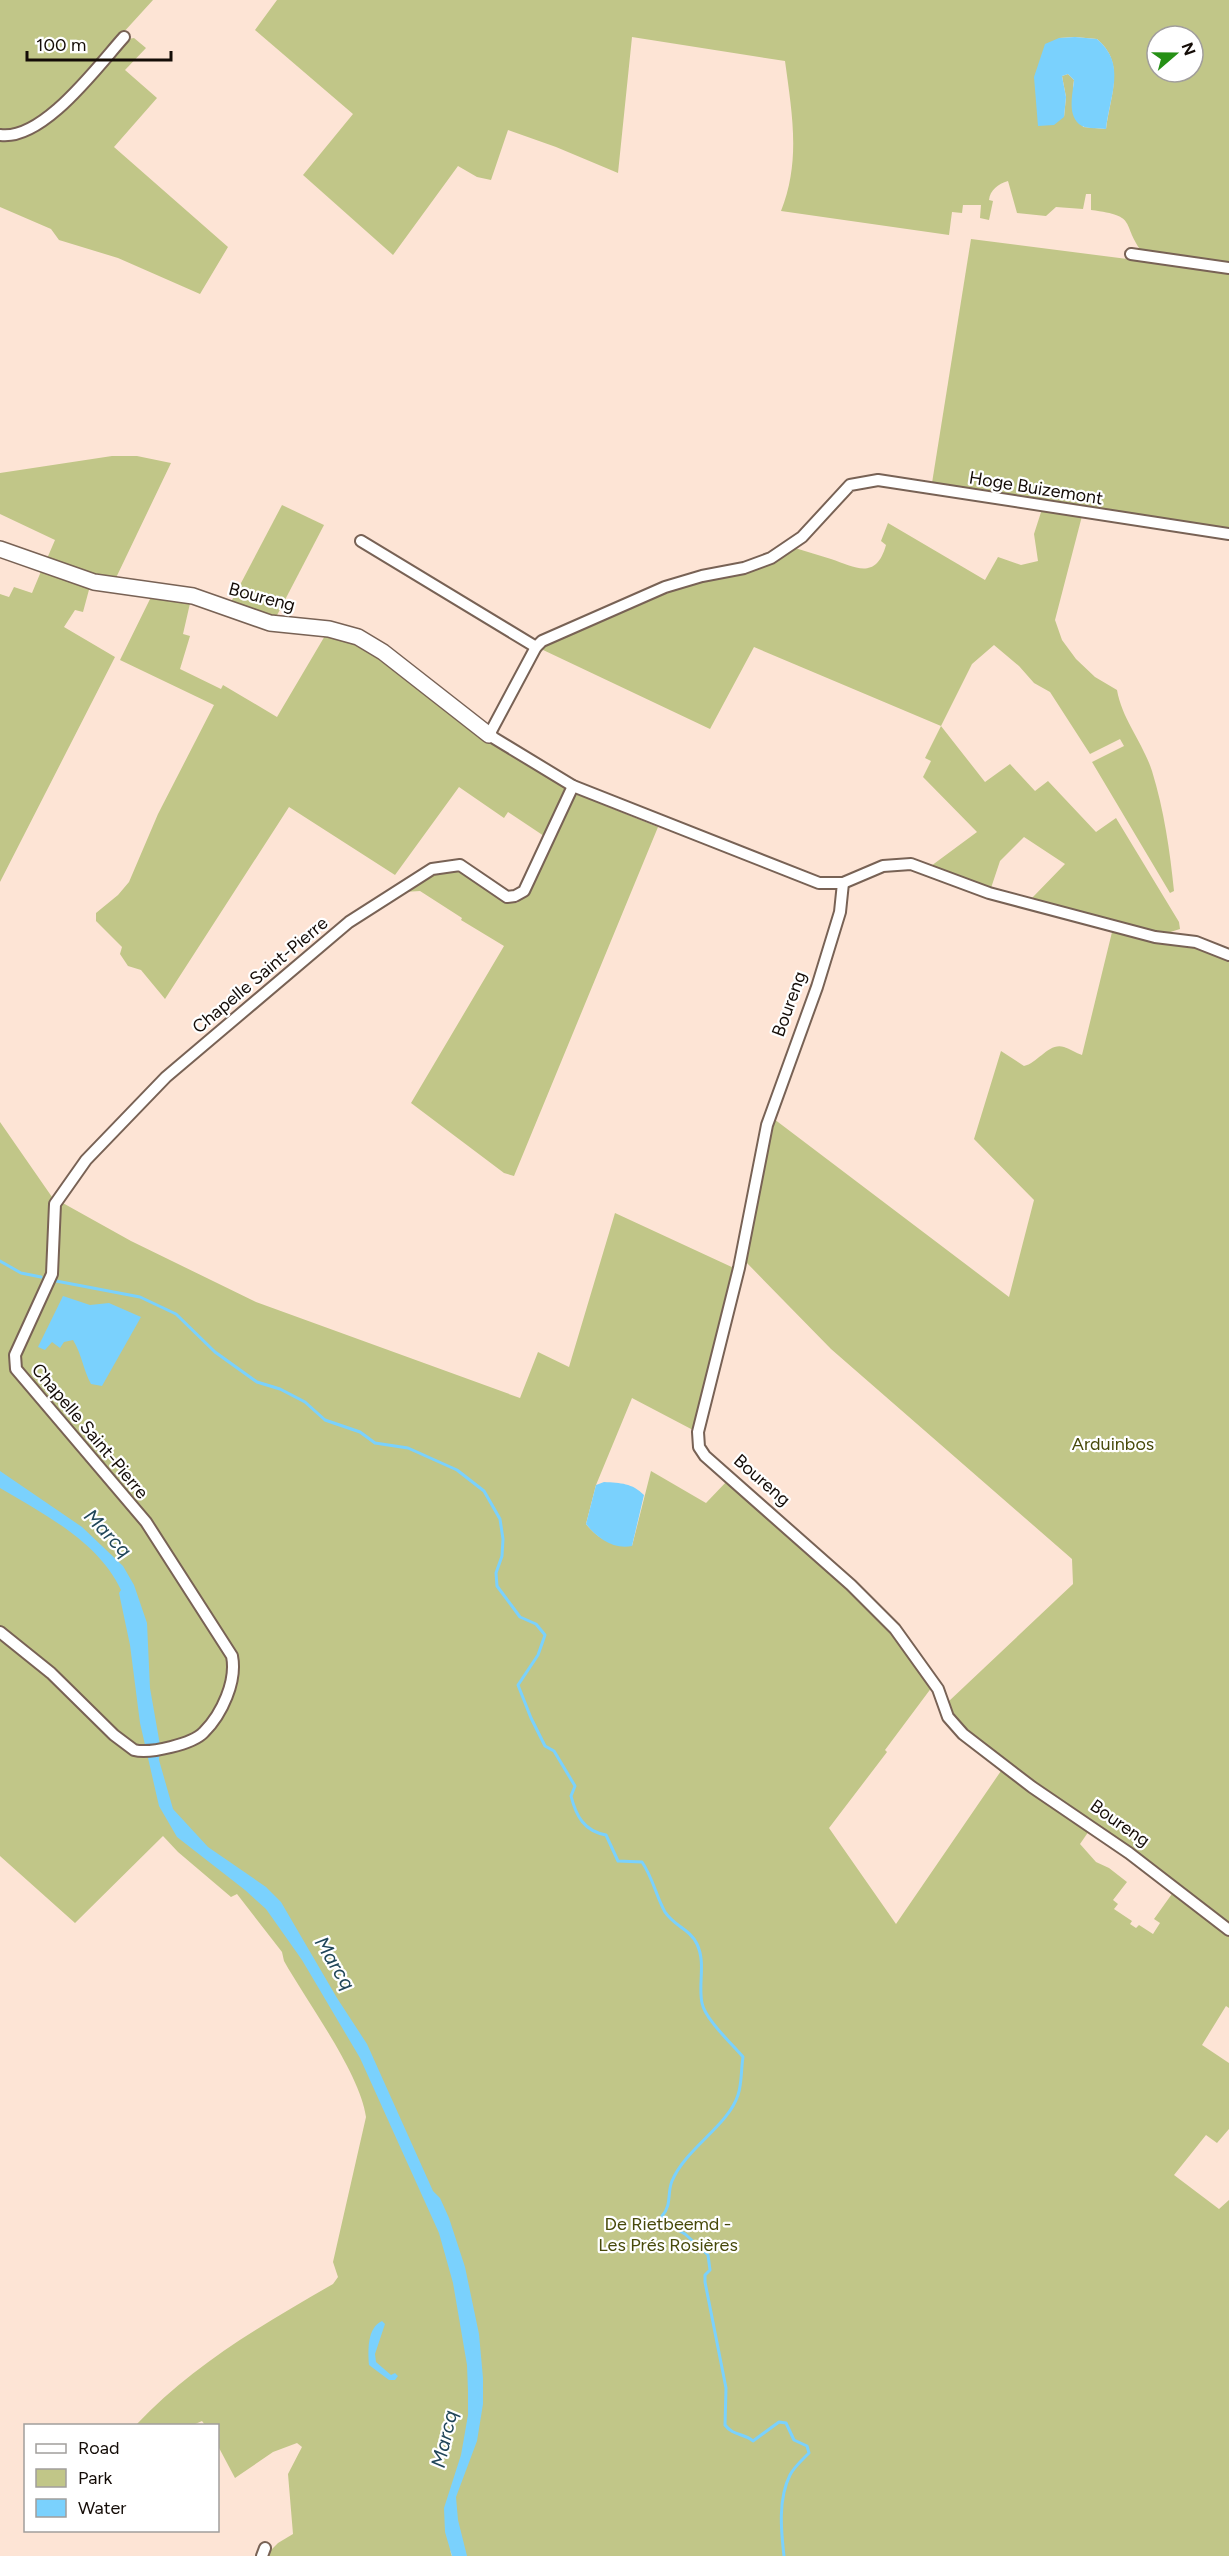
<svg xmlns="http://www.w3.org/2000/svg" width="1229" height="2556" font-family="Figtree,sans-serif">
<rect width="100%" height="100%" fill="#fde4d5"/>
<g fill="#c1c688" fill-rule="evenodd">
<path d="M0 0H153L122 34 128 39 134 38 146 48 125 70 157 98 114 147 228 247 200 294 118 258 59 240 51 229 0 207Z"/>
<path d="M277 0H1229V264L1143 253C1120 224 1140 216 1091 210V194H1086L1083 209 1056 207 1046 216 1017 213 1008 181C998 184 990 190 989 200L993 201 989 220 980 218 981 205H963L962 213 952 212 949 235 781 211C801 161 792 113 785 61L632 37 618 173 556 147 508 130 491 180 477 177 458 166 393 255 303 175 353 114 255 30ZM1157 36H1193V72H1157ZM1075 37 1097 39C1126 63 1110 96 1106 129L1083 127 1073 87 1074 80 1068 74 1062 76 1066 97 1064 117 1059 38Z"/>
<path d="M971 239 1229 272V530L1008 498 932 483Z"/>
<path d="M112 456H137L171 463 114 582 46 561 55 540 0 514V473Z"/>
<path d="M282 505 324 525 274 621 230 604Z"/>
<path d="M1042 509 1082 516 1055 620 1062 640 1076 659 1095 677 1117 690C1122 719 1143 743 1152 771 1164 810 1170 851 1174 891L1170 893 1092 762 1124 746 1120 739 1090 754 1050 692 1034 683 1019 666 994 645 972 664 941 726 985 782 1010 764 1035 791 1048 781 1096 832 1116 818 1179 922 1180 929 1164 934 1032 898 1065 864 1024 837 1000 861 991 888 931 866 977 832 923 777 931 761 925 758 941 726 754 647 710 729 541 649 549 642 669 590 754 570 795 548C807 552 819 555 831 559 855 567 876 581 886 545L881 541 888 523 985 580 998 557 1021 565 1038 561 1034 534Z"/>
<path d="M42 569 90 586 83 612 75 610 64 627 115 657 0 882V594L9 597 14 587 32 593Z"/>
<path d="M152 595 191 599 183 634 190 636 180 669 221 689 223 685 277 717 326 634 368 647 450 714 491 743 574 793 658 827 514 1176 504 1173 411 1103 504 946 461 920 462 918 420 891 404 892C473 845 459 888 517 903L529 892 547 838 508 812 504 818 459 787 395 875 289 807 165 999 141 970 128 966 120 954 122 947 96 921V913L118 895 129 882 158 814 214 705 120 660Z"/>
<path d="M1113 928 1191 946 1229 961V1925L1147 1861 973 1737 953 1714 948 1702 1073 1584 1072 1559 831 1349 745 1261 774 1119 1009 1297 1034 1200 974 1139 1001 1051 1024 1066C1038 1063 1049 1042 1064 1047 1070 1049 1076 1053 1082 1055Z"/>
<path d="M0 1122 52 1197 131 1241 256 1302 520 1398 538 1352 569 1367 615 1213 736 1269 693 1430 632 1398 596 1485 586 1524C599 1540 613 1546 632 1546L651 1471 706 1503 728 1480 889 1628 932 1687 885 1750 887 1752 829 1828 896 1924 1003 1768 1091 1828 1080 1844 1096 1862 1109 1868 1127 1882 1113 1900 1118 1904 1114 1909 1132 1921 1130 1924 1136 1928 1139 1925 1153 1934 1160 1923 1154 1919 1174 1891 1229 1933V2008L1226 2006 1202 2045 1229 2063V2129L1217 2143 1206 2135 1174 2175 1219 2209 1229 2200V2556H453L450 2550 452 2556H265L278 2543 293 2534 288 2474 302 2447 297 2443 273 2452 235 2478 218 2446V2426L205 2425 202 2421 193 2425H136C192 2365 262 2325 333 2284L338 2277 333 2262 366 2117C360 2073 307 2002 284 1961L282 1952 237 1894 231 1897 178 1852 163 1836 75 1923 0 1856Z"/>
</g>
<g fill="#7ad1fd">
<path d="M1075 37 1097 39C1127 64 1110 95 1106 129 1099 128 1088 129 1082 126 1066 117 1073 93 1074 80L1068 74 1062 76 1066 97 1064 117 1054 125 1038 126 1034 77 1045 44 1059 38Z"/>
<path d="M63 1296 90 1305 109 1303 141 1317 102 1386 91 1384C83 1369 82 1355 73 1340L64 1342 60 1348 52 1342 45 1350 38 1347Z"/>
<path d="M0 1471 82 1527 123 1566 134 1585 147 1623 150 1688 160 1745 159 1760 173 1809 208 1847 266 1887 281 1902 337 1998 367 2044 433 2191 440 2198 449 2218 465 2267 479 2334 483 2378V2404L477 2441 456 2497 458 2520 467 2556H452L445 2532 444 2508 461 2455 468 2415V2391L467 2365 453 2283 439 2233 360 2058 302 1960 266 1909 245 1890 177 1837 159 1806 140 1723 130 1645 119 1593 121 1590C98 1541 45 1515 0 1488Z"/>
<path d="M604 1482C621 1483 632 1483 644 1495L632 1546C614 1550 597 1538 586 1524L596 1485Z"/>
<path d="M382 2321 385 2324 375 2354 376 2362 391 2375 395 2373 398 2376 395 2380H389L369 2365C368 2350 367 2328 382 2321Z"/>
</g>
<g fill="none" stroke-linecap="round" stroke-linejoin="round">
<g stroke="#7ad1fd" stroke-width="3">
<path d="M0 1261 21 1273 41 1277"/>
<path d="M56 1281 140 1297 176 1314 215 1352 257 1382 280 1389 305 1402 325 1420 360 1432 375 1443 408 1448 457 1470 484 1491 500 1519 503 1539 502 1556 496 1573 497 1586 520 1617 536 1624 545 1635 538 1655 518 1685 531 1718 545 1746 554 1751 575 1786 571 1796C576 1816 584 1831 606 1835L618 1861 642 1862C653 1878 656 1896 665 1912 674 1926 690 1929 697 1944 706 1963 698 1984 702 2003 705 2019 732 2044 743 2057 741 2069 742 2083 738 2095 728 2126 686 2148 672 2181 667 2193 672 2205 662 2216L664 2222 685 2234 708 2255 710 2270 705 2275V2282L726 2388 725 2425C733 2436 744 2433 753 2441L779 2422 786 2423 794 2440 807 2446 809 2453C803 2459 794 2467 790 2475 778 2499 781 2530 784 2556"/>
</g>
<defs>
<g id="street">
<path d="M0 135C43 141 97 67 124 37"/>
<path d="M1131 254 1229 268"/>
<path d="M1229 534 878 480 850 485 802 537 771 558 744 568 702 576 665 587 542 641 536 647 489 735 573 786 819 883H843L883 866 911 864 989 893 1155 937 1196 942 1229 955"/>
<path d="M361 541 536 647"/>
<path d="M843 883 840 912 817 987 767 1125 739 1268 698 1432 699 1447 705 1456 851 1585 895 1629 938 1689 948 1717 963 1734 1032 1787 1129 1853 1229 1930"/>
<path d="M0 1632 51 1673 114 1735 134 1750C150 1754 193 1744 204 1732 222 1714 237 1681 232 1656L146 1522 16 1369 15 1355 52 1274 55 1204 86 1160 166 1077 349 922 432 869 460 865 507 897 515 896 524 891 573 786"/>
<path d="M262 2556 265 2548"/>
</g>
<path id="secondary" d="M0 549 94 582 193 596 270 623 329 629 358 637 383 652 489 735"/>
</defs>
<use href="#street" stroke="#786255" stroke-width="14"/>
<use href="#secondary" stroke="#786255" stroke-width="18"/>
<use href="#street" stroke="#fff" stroke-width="10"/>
<use href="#secondary" stroke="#fff" stroke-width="15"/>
</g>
<g text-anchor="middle" stroke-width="4.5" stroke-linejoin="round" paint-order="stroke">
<g font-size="18" fill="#140c07" stroke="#fff">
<text transform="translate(1036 488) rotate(9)" y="6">Hoge Buizemont</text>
<text transform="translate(262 597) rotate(15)" y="6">Boureng</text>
<text transform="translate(260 975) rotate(-40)" y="6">Chapelle Saint-Pierre</text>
<text transform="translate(789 1004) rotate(-70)" y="6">Boureng</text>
<text transform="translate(90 1431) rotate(50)" y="6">Chapelle Saint-Pierre</text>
<text transform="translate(762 1480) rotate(41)" y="6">Boureng</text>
<text transform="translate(1120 1823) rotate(35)" y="6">Boureng</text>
</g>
<g font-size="18" fill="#47490a" stroke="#fff">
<text x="1113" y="1450">Arduinbos</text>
<text x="668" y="2230">De Rietbeemd -<tspan x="668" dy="21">Les Prés Rosières</tspan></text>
</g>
<g font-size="20" font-style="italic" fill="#204659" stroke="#fff">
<text transform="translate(108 1533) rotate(46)" y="7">Marcq</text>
<text transform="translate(335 1963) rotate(59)" y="7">Marcq</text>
<text transform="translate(444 2439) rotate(-77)" y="7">Marcq</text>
</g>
</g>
<rect x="24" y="2424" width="195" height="108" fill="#ffffff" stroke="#a19e9c" stroke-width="1.5"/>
<rect x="36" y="2444" width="30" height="9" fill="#ffffff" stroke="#a19e9c" stroke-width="1.5"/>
<text x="78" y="2454" font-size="18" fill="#140c07">Road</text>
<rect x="36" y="2469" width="30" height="18" fill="#c1c688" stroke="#a19e9c" stroke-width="1.5"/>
<text x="78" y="2484" font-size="18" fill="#140c07">Park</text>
<rect x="36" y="2499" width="30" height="18" fill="#7ad1fd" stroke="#a19e9c" stroke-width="1.5"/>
<text x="78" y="2514" font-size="18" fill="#140c07">Water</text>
<g transform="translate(1175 54) rotate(70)"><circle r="28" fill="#ffffff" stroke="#a19e9c" stroke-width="1.5"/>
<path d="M0-4.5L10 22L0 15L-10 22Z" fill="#259015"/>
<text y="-9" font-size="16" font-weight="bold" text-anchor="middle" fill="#140c07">N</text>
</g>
<path d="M27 51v9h144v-9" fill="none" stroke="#140c07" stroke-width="3"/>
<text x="36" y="51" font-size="18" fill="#140c07" stroke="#ffffff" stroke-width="4.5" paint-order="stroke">100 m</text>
</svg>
